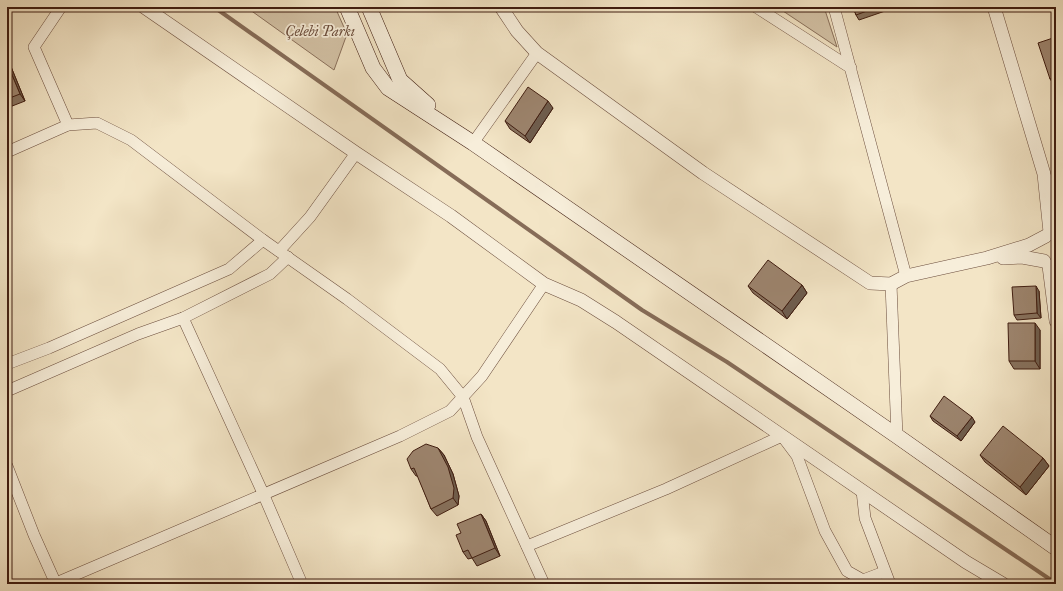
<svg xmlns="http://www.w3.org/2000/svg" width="1063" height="591" font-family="'IM FELL Great Primer',serif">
<rect width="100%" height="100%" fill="#f3e5c6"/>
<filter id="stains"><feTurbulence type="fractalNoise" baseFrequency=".005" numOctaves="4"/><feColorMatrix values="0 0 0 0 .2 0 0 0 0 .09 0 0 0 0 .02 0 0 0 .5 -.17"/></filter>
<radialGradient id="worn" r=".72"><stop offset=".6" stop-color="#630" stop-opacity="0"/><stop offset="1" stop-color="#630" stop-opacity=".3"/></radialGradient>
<g fill="#d4c3a7" stroke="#8a705c">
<path d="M246 7H335L347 34 334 70Z"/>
<path d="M777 7H824L837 47Z"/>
</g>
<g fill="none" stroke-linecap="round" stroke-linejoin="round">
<path stroke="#866c58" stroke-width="4" d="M214 7 642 310 727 362 1054 582"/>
<defs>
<g id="minor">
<path d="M61 7 34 47 68 125"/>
<path d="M756 7 851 68"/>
<path d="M834 7 906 276"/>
<path d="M473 143 537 53"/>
<path d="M7 152 68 125 97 123 131 140 263 240 347 299 440 369 463 397 477 437 544 584"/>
<path d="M279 251 310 217 356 153"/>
<path d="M891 284 897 436"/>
<path d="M183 318 262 491 302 584"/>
<path d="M7 364 49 348 229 269 263 240"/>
<path d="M7 391 138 334 183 318 270 274 288 257"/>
<path d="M7 466 34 535 56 584"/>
<path d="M862 491 865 518 890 584"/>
<path d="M527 546 666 489 782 436 797 456 825 531 847 571 863 580 884 572"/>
<path d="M56 583 400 436 450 411 482 376 544 284"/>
</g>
<g id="tertiary">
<path d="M144 7 356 153 451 216 544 284 581 300 616 322 966 562 1003 584"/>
<path d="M501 7 517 31 537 53 703 173 870 283 891 284 906 276 987 258 1029 245 1046 236"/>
<path d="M994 7 1044 174 1050 232"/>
<path d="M1046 179 1056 197"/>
<path d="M1003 258 1022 257 1044 261"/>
<path d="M1049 266 1056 321"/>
</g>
<g id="secondary">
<path d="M347 7 373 68 388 88 473 143 897 436 1056 548"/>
<path d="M369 7 400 80 428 105"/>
</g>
</defs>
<use href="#minor" stroke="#6c4e3e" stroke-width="12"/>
<use href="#tertiary" stroke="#6c4e3e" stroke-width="14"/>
<use href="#secondary" stroke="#3f1c10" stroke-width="16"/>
<use href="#minor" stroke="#f7eeda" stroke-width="11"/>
<use href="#tertiary" stroke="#f7eeda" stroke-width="13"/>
<use href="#secondary" stroke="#f7eeda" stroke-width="15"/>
</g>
<g fill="#87725f" stroke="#3f1c10">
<path d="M853 7H891V9L859 20 856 15Z"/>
<path d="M1056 37V86H1055L1050 79Z"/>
<path d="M7 57 25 101 7 108Z"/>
<path d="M553 108 530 143 510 129 505 121Z"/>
<path d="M802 285 807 293 787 319 753 293 748 286Z"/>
<path d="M1039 291 1041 318 1017 320 1014 315Z"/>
<path d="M1040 330V369H1014L1009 361Z"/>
<path d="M930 416 975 422 961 441 933 421Z"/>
<path d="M438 448 444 455 453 474 459 496 458 505 437 516 431 509 418 476H416L411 469Z"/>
<path d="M980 455 1043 458 1049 466 1026 495 985 462Z"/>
<path d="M481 514 486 521 500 556 477 566 472 558 468 559 463 552 461 533Z"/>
</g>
<g fill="#6e5d4e" stroke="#3f1c10">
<path d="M7 57 25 101 20 94 7 63Z"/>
<path d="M548 101 553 108 530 143 525 136Z"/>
<path d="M802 285 807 293 787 319 782 311Z"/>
<path d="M1036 286 1039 291 1041 318 1037 313Z"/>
<path d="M1035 323 1040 330V369L1035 361Z"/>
<path d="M972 417 975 422 961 441 957 436Z"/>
<path d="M438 448 444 455 453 474 459 496 458 505 453 498Z"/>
<path d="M1043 458 1049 466 1026 495 1020 487Z"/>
<path d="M481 514 486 521 500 556 495 548Z"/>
</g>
<g fill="#9d856f" stroke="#3f1c10">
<path d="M853 7H878L856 15Z"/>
<path d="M1056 37V77L1050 79 1038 43Z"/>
<path d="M7 63 20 94 7 99Z"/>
<path d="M528 87 548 101 525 136 505 121Z"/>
<path d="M1056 96V104L1053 97Z"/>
<path d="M768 260 802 285 782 311 748 286Z"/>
<path d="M1036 286 1037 313 1014 315 1012 287Z"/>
<path d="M1008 323H1035V361H1009Z"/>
<path d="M944 396 972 417 957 436 930 416Z"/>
<path d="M1003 426 1043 458 1020 487 980 455Z"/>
<path d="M426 444 438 448 448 467 454 488 453 498 431 509 414 468 411 469 407 459 413 451Z"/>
<path d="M481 514 495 548 472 558 468 550 463 552 456 535 461 533 457 524Z"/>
</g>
<g text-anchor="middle" stroke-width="3.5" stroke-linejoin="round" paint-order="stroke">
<g font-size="14" font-style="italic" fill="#6c4e3d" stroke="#f7eeda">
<text x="320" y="36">Çelebi Parkı</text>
</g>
</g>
<rect width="1063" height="591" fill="none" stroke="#f3e5c6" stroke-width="24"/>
<rect x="8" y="8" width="1047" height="575" fill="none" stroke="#3f1c10" stroke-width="2"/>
<rect x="12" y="12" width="1039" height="567" fill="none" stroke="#3f1c10"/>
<rect width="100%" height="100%" filter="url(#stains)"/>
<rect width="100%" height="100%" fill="url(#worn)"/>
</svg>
